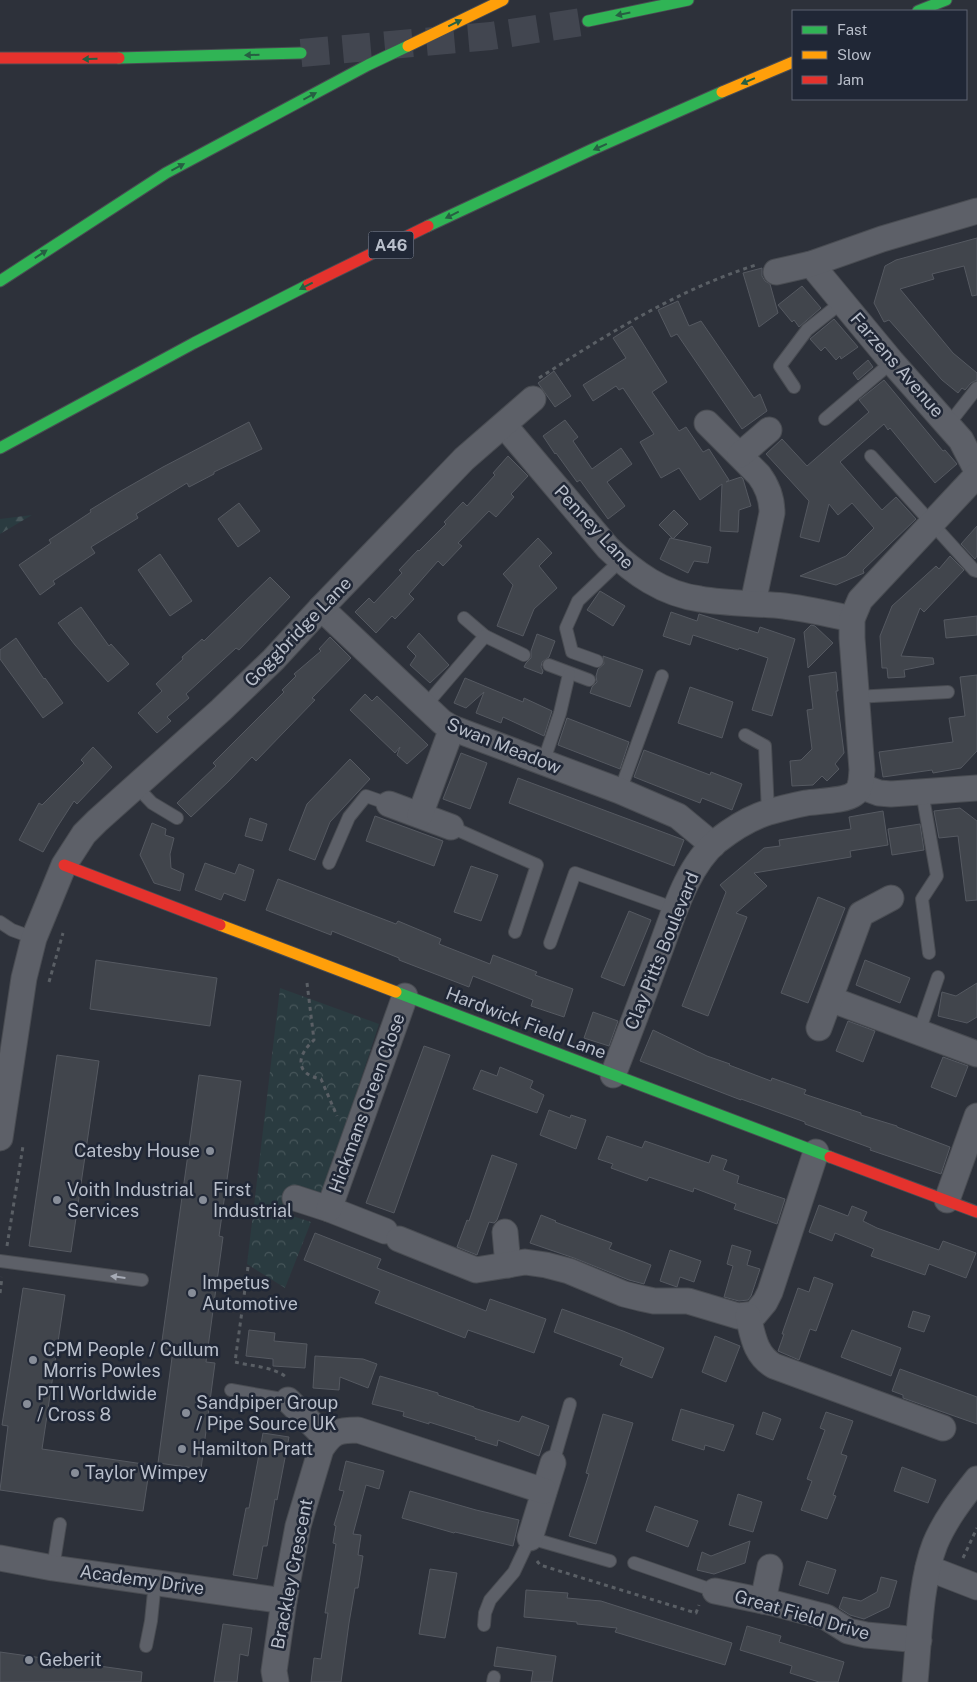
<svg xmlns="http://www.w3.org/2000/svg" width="977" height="1682" font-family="'Public Sans',sans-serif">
<defs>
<pattern id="forest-firs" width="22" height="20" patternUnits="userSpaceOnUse" patternTransform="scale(1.25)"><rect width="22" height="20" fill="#2a3b40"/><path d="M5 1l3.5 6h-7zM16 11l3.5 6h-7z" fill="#47565a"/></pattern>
<pattern id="park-crowns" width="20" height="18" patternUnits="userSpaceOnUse" patternTransform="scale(1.25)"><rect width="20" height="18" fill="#2a3b40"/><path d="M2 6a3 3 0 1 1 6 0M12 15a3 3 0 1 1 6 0" fill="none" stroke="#47565a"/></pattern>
</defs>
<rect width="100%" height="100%" fill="#2d313a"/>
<path fill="url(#forest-firs)" d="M32 515 0 534V519Z"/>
<path fill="url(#park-crowns)" d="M280 988 379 1024 322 1198 297 1191 289 1215 311 1222 285 1288 247 1264Z"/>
<g fill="#41454c" stroke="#555961">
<path d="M977 238V295L972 296 964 266 932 274 934 279 900 289 953 353 977 373V380L971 383 965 390 962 388 958 393 942 380 889 320 884 322 874 303 885 266 896 260Z"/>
<path d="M762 268V276L765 281 770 284 778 313 759 327 743 273Z"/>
<path d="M802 286 821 308 799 327 794 320 792 322 778 305Z"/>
<path d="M678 301 689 326 701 321 754 398 760 394 767 411 742 429 677 334 671 337 658 310Z"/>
<path d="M834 319 858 347 841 359 840 356 836 360 825 347 821 351 810 339Z"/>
<path d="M632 326 667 382 652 392 679 431 686 427 703 452 709 449 729 480 726 482 741 477 743 479 751 506 739 510 738 532 720 531 722 484 700 500 679 468 661 478 640 442 654 434 623 388 619 390 616 386 593 401 583 385 626 358 613 338Z"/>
<path d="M868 360 873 367 858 380 853 373Z"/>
<path d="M554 371 571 396 555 407 538 383Z"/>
<path d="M884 380 943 451 945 450 957 464 935 483 890 428 888 430 884 424 840 462 882 510 896 497 916 519 863 570 864 573 836 585 800 576 846 556 874 528 852 503 838 515 829 504 819 542 800 537 809 501 766 454 782 439 807 466 869 412 859 400Z"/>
<path d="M565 420 578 437 573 441 592 469 621 448 632 464 607 482 625 506 608 519 580 480 577 482 556 453 555 454 543 436Z"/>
<path d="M249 422 262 449 214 472V474L189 487 187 483 136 514 138 518 91 547 95 553 53 581 55 584 40 595 19 565 51 543 49 540 91 512 90 510 121 491 163 467Z"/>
<path d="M508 456 528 476 511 494 514 497 496 517 489 511 458 543 462 546 443 566 438 561 409 594 414 599 395 619 392 616 376 633 355 612 369 598 374 603 402 573 399 570 418 550 419 551 446 524 444 522 463 502 467 506 495 475 493 473Z"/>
<path d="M239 503 260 531 238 547 218 519Z"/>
<path d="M674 510 688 524 673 539 659 525Z"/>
<path d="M977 526V556L975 559 961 544Z"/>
<path d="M538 538 552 553 539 566 557 588 534 609 523 636 497 626 513 585 503 574Z"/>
<path d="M670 538 711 547 708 563 694 561 688 573 660 559Z"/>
<path d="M160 554 192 601 170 616 138 570Z"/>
<path d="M950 556 964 570 924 612 920 608 901 656 933 658 934 664 904 670 905 677 888 678 887 668H882L880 636 892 606 936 566 939 569Z"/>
<path d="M270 577 290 597 239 650 236 648 186 694 189 698 167 717 171 721 157 733 138 713 162 691 156 684 183 659 182 657 202 639 204 641Z"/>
<path d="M600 591 625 606 613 626 587 610Z"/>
<path d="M81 607 109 646 111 644 129 664 108 682 75 645 58 623Z"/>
<path d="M671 612 697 621 699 614 758 633 760 627 795 639 772 716 752 710 768 658 739 648 738 650 693 635 690 645 663 636Z"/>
<path d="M977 616V635L946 638 944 620Z"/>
<path d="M811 625 815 626 833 643 808 668 804 632Z"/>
<path d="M419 633 449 665 430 683 410 665 416 656 407 647Z"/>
<path d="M537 634 555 641 549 657 542 662 541 667 543 671 542 674 524 667 526 663 531 658V651Z"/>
<path d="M330 637 351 658 312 698 315 700 256 761 252 757 230 780 191 817 177 803 216 766 213 763 284 692 282 690 296 676 294 674 321 651 319 649Z"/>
<path d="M16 638 44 679 45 678 63 703 43 718 0 659V650Z"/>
<path d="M603 656 643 670 630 707 590 693 592 687 597 682 596 676 598 669 604 664Z"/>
<path d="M836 672 838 691H836L844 753 835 764 839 769 827 781 822 776 813 785 792 786 790 761 801 760 812 749 807 710 813 709 809 676Z"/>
<path d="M977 675V751L961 768 933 773 932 770 883 777 879 752 953 742 949 718 965 716 960 677Z"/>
<path d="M465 678 523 702 524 698 552 711 544 736 503 717 501 723 476 713 484 692 466 708 454 703Z"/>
<path d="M690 687 733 702 722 738 678 723Z"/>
<path d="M365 694 372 701 377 696 428 745 407 764 397 755 400 747 395 753 350 710Z"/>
<path d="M567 718 629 742 620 769 558 745Z"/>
<path d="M93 747 112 767 77 804 74 801 56 829 43 852 19 840 39 803 42 805 84 763 81 760Z"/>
<path d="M644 750 710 775 711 772 742 784 732 810 702 798 700 803 634 777Z"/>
<path d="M461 753 487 763 470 809 443 799Z"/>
<path d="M350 759 370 779 330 822 315 860 289 850 307 804Z"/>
<path d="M518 778 684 840 674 866 509 803Z"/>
<path d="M960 808 977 821V900L966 901 958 836 939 838 934 811Z"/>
<path d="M883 811 888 845 850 851 851 857 754 873 767 886 736 913 747 917 708 1016 682 1006 726 892 720 885 764 848 780 846 779 840 851 829 849 817Z"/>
<path d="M375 816 443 841 434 866 366 841Z"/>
<path d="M250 818 267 824 262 841 245 836Z"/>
<path d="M152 823 166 829 165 835 174 838 170 854 171 868 184 874 180 891 154 883 140 855Z"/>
<path d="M920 824 924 850 892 855 888 829Z"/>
<path d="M205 863 235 874 239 864 254 870 245 901 224 893 221 900 195 890Z"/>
<path d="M471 866 498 875 481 921 454 912Z"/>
<path d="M278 879 396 924 398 921 441 939 439 944 490 964 493 955 537 972 535 975 573 989 564 1017 531 1006 533 1000 473 976 469 987 399 960V958L332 931 331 935 266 910Z"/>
<path d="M818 897 845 908 808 1003 781 993Z"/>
<path d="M629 911 651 920 624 986 601 977Z"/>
<path d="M96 960 217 978 210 1026 90 1009Z"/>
<path d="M865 960 910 978 900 1003 856 985Z"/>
<path d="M977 983V1017L967 1023 938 1016 942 992 956 996Z"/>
<path d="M593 1012 618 1021 609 1046 584 1038Z"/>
<path d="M848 1021 875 1031 863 1062 836 1051Z"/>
<path d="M653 1030 707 1056 730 1064 729 1065 771 1081 772 1078 806 1090 804 1094 861 1113V1115L897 1126V1127L950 1147 941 1174 870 1150 871 1148 805 1124V1122L741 1099V1100L640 1061Z"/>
<path d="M424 1046 450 1055 394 1213 366 1203Z"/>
<path d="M57 1055 99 1061 71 1252 29 1246Z"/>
<path d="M943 1057 968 1066 956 1097 931 1087Z"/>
<path d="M500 1067 533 1081 530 1088 544 1095 537 1113 473 1089 481 1070 497 1076Z"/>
<path d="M199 1075 241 1081 219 1236 223 1237 206 1362 215 1363 201 1469 158 1463 173 1350 161 1348Z"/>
<path d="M549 1110 570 1118 571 1115 586 1120 576 1149 540 1135Z"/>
<path d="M607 1136 642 1148 645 1141 709 1163 712 1155 727 1160 723 1170 739 1176 737 1183 785 1199 777 1224 734 1209 736 1204 694 1188 693 1192 649 1177 647 1181 611 1168 613 1164 598 1159Z"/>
<path d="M492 1155 517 1164 497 1220 494 1223 489 1222 477 1255 457 1247 467 1220 469 1221Z"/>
<path d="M819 1205 848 1216 852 1206 867 1212 863 1221 877 1228 939 1250 943 1241 976 1253 966 1278 929 1264 925 1275 871 1256 874 1249 835 1233 832 1241 809 1232Z"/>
<path d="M541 1215 556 1221 555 1222 612 1243 609 1249 651 1265 644 1284 629 1280 574 1258 530 1243Z"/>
<path d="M315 1233 381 1259 377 1268 486 1311 490 1299 546 1319 534 1353 468 1330 465 1338 375 1303 380 1291 304 1260Z"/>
<path d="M732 1245 751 1251 747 1265 760 1269 751 1296 748 1300 739 1301 724 1297 733 1266 727 1264Z"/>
<path d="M670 1250 701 1261 694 1282 680 1277 677 1287 660 1281Z"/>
<path d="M814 1277 833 1284 816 1331 810 1329 799 1360 778 1351 784 1334H782L798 1288 809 1292Z"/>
<path d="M23 1288 65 1295 42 1449 150 1465 143 1511 0 1490 8 1426 2 1425Z"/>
<path d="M562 1309 623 1331 664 1348 652 1378 620 1365 623 1358 554 1332Z"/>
<path d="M913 1311 930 1316 924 1332 908 1327Z"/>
<path d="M249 1330 275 1333 274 1341 307 1344 305 1368 273 1366V1359L246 1356Z"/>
<path d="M852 1330 901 1348 891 1376 841 1357Z"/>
<path d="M715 1336 740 1346 726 1382 702 1372Z"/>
<path d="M315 1356 363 1359 377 1364 368 1388 340 1377 339 1390 313 1388Z"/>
<path d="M900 1369 977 1397V1424L903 1398V1395L892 1391Z"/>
<path d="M380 1376 438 1393V1395L474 1407V1408L519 1422 522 1416 549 1426 539 1456 498 1440 497 1446 475 1439 476 1437 429 1422V1424L403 1416 404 1412 372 1404Z"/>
<path d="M681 1409 734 1425 724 1451 705 1445 704 1450 672 1440Z"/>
<path d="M763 1412 781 1419 773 1440 756 1434Z"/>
<path d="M826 1412 853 1421 841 1454 847 1456 833 1495 836 1496 827 1519 801 1510 812 1481 807 1479 825 1430 820 1428Z"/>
<path d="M603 1414 633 1423 596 1544 569 1536 589 1474 586 1473Z"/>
<path d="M263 1433 289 1437 277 1500 275 1499 267 1546H263L257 1579 233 1575 246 1508H249Z"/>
<path d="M346 1461 384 1471 379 1489 366 1485 353 1534 361 1535 358 1555 363 1556 358 1588H355L349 1623 341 1682H311L314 1658 321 1659 328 1613H325L336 1544 333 1543 336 1526 334 1525 344 1491 339 1490Z"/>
<path d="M902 1467 936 1480 928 1503 894 1491Z"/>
<path d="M410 1491 476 1510 519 1520 513 1546 455 1532 454 1533 402 1518Z"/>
<path d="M738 1494 762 1502 753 1532 729 1525Z"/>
<path d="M655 1506 698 1521 688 1547 646 1531Z"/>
<path d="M750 1541 745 1563 714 1574 697 1570 702 1552 711 1556Z"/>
<path d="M807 1561 836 1570 828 1594 799 1585Z"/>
<path d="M430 1569 457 1573 445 1638 419 1634Z"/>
<path d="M881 1577 897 1581 889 1607 864 1619 850 1615 839 1608 843 1597 861 1601 877 1592Z"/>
<path d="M526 1590 568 1593 567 1598 601 1601 732 1643 725 1665 615 1632 617 1628 577 1624V1622L524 1617Z"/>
<path d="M223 1624 252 1628 248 1656 240 1654 237 1682H214Z"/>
<path d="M747 1626 781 1636 779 1642 844 1662 838 1682H819L790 1673 792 1666 740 1650Z"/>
<path d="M497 1647 556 1656 552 1682H531L533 1671 494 1666Z"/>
<path d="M0 1652 142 1672 141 1682H0Z"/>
</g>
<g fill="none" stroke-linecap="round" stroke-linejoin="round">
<path stroke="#424650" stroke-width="28" stroke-dasharray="28 14" stroke-linecap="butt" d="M301 53 491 36 588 21"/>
<defs>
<g id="lane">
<path d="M794 387 780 366 807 330 842 302"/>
<path d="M825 419 892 362"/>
<path d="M948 425 977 388"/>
<path d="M871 456 974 570 977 571"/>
<path d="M464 618 485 636 524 655"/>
<path d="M597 661 572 652 566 628 578 601 621 560"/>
<path d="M549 665 589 680"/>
<path d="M855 697 948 692"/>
<path d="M425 706 485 636"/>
<path d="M745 735 765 746 768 812"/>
<path d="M543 763 560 713 569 674"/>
<path d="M136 786 152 803 177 818"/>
<path d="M620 791 662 676"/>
<path d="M922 792 937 876 922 899 929 953"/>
<path d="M451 827 537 865 515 932"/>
<path d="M329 863 349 817 366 796 389 804"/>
<path d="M0 922 12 930 34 938"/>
<path d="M550 943 575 873 676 909"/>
<path d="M919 1032 938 977"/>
<path d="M0 1261 142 1280"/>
<path d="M231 1390 288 1400"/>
<path d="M553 1463 570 1404"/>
<path d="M634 1563 715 1591"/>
<path d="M53 1568 60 1524"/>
<path d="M484 1625 485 1613 490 1600 514 1572 530 1538 610 1561"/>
<path d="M146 1646 151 1621 155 1582"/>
<path d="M493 1682 494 1677"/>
</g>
<g id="street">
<path d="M811 264 892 362 961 440 977 471"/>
<path d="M776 272 811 264 882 239 977 211"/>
<path d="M707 423 759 475C768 487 772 498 772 513L753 603"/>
<path d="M504 425 608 548C634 573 663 594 700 599 728 604 756 603 784 606 807 609 830 614 852 619"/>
<path d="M740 455 769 430"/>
<path d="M321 608 425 706 442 722 452 728 620 791 678 816 713 845"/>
<path d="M860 786 879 793 891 794 977 788"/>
<path d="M389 804 451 827"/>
<path d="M420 815 452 728"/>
<path d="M830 999 977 1054"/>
<path d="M819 1028 861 914 891 898"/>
<path d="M613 1075C628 1036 643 997 657 958 672 920 685 868 717 841 749 816 767 811 806 803 818 801 845 801 854 794 862 789 861 778 862 770L852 638V619L860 600 977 475"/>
<path d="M0 1138 24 978 34 938 64 865 84 834 97 821 221 710 273 660 321 608 464 459 533 399"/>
<path d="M295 1198 329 1209 385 1231"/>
<path d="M947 1200 977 1116"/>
<path d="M329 1209 405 996"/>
<path d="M505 1232 508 1265"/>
<path d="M399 1239 476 1270 525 1262 546 1265 569 1271 624 1294 640 1298 654 1301H688L738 1316 755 1314 765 1302 770 1292 816 1152"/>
<path d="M748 1316C753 1336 755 1355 774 1366L943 1428"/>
<path d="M288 1400 327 1439"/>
<path d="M530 1538 553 1463"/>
<path d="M0 1558 53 1568 284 1601"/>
<path d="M928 1568 977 1587"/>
<path d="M715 1591 773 1603 826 1617 848 1631 866 1635 919 1640"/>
<path d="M763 1601 770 1567"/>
<path d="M276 1682 274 1671 284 1601 298 1526 321 1449C332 1432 338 1430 358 1430L544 1491"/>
<path d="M915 1682C919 1641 920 1582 935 1544 945 1520 961 1499 977 1479"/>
</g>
<g id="fast">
<path d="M918 11 946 0"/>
<path d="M588 21 688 0"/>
<path d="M119 58 301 53"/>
<path d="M428 226 591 150 722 92"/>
<path d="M0 281 166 173 368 65 408 46"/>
<path d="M0 448 194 343 308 285"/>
<path d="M396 992 830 1157"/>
</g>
<g id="slow">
<path d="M408 46 503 0"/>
<path d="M722 92 793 62"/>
<path d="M220 925 396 992"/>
</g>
<g id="jam">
<path d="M0 58H119"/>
<path d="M308 285 428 226"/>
<path d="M64 865 220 925"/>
<path d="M830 1157 977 1212"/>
</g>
</defs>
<use href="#lane" stroke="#494c52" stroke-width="14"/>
<use href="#street" stroke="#494c52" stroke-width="27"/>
<use href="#fast" stroke="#494c52" stroke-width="13"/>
<use href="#slow" stroke="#494c52" stroke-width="13"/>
<use href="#jam" stroke="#494c52" stroke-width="13"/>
<g stroke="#5a5f65" stroke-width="3" stroke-dasharray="4 4" stroke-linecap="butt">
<path d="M539 378C608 334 677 290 756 265"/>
<path d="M49 982 63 933"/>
<path d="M307 983 314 1040C296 1056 295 1074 321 1079L337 1116"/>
<path d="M7 1246 23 1146"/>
<path d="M248 1267 235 1362C251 1366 274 1367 286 1377"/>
<path d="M0 1293 2 1277"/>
<path d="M963 1558 977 1528"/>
<path d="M537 1561 540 1565 696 1613 699 1605"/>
</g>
<use href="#lane" stroke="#5d6068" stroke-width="12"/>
<use href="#street" stroke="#5d6068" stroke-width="25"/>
<use href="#fast" stroke="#30b455" stroke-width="11"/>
<use href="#slow" stroke="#ff9f0a" stroke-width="11"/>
<use href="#jam" stroke="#e5322d" stroke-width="11"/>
</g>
<defs><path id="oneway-solid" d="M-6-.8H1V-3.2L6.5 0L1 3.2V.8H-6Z" transform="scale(1.25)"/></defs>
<g fill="#265f42">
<use href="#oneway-solid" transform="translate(623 14) rotate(168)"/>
<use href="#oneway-solid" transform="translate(455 23) rotate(-26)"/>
<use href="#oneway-solid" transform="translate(252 55) rotate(178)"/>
<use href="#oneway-solid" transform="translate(90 59) rotate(179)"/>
<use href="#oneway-solid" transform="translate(748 81) rotate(157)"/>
<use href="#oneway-solid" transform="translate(310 96) rotate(-28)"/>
<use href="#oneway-solid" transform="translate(600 147) rotate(156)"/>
<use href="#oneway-solid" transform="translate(178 167) rotate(-28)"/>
<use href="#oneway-solid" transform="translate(452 215) rotate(154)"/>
<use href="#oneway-solid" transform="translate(41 254) rotate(-33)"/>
<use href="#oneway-solid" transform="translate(306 286) rotate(153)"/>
</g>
<use fill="#a6abb6" href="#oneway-solid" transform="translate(118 1277) rotate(-173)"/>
<g fill="#878d98" stroke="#202736" stroke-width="2">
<circle cx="210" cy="1151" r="5"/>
<circle cx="57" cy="1200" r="5"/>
<circle cx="203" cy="1200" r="5"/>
<circle cx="192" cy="1293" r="5"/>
<circle cx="33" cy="1360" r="5"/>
<circle cx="27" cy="1404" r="5"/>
<circle cx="186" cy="1413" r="5"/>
<circle cx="182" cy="1449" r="5"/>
<circle cx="75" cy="1473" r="5"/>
<circle cx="29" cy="1660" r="5"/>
</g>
<g text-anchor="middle" stroke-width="5" stroke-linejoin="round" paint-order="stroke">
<rect fill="#202736" stroke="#8a919e" stroke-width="1" x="368.5" y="231.5" width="45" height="27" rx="4"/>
<g font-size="16" font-weight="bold" fill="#b8beca">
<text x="391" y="251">A46</text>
</g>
<g font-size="18" fill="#b8beca" stroke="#202736">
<text transform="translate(897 365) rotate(49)" y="6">Farzens Avenue</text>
<text transform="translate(594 527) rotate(47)" y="6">Penney Lane</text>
<text transform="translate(298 632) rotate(-46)" y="6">Goggbridge Lane</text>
<text transform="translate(504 746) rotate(22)" y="6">Swan Meadow</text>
<text transform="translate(662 951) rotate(-68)" y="6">Clay Pitts Boulevard</text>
<text transform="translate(526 1023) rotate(21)" y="6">Hardwick Field Lane</text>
<text transform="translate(367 1103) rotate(-70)" y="6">Hickmans Green Close</text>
<text transform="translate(292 1574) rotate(-79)" y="6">Brackley Crescent</text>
<text transform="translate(142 1580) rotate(8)" y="6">Academy Drive</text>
<text transform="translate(802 1615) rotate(16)" y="6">Great Field Drive</text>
</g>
<g font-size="18" fill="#b8beca" stroke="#202736" text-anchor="start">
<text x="200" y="1157" text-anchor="end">Catesby House</text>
<text x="67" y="1196">Voith Industrial<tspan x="67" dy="21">Services</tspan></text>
<text x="213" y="1196">First<tspan x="213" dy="21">Industrial</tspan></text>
<text x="202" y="1289">Impetus<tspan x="202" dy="21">Automotive</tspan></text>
<text x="43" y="1356">CPM People / Cullum<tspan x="43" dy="21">Morris Powles</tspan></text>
<text x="37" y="1400">PTI Worldwide<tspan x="37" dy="21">/ Cross 8</tspan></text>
<text x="196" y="1409">Sandpiper Group<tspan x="196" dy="21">/ Pipe Source UK</tspan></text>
<text x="192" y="1455">Hamilton Pratt</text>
<text x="85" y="1479">Taylor Wimpey</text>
<text x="39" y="1666">Geberit</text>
</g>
</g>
<rect x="792" y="10" width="175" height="90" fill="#202736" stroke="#5d6371"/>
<rect x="802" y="26" width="25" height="8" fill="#30b455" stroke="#5d6371"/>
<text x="837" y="35" font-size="15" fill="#b8beca">Fast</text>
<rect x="802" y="51" width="25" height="8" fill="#ff9f0a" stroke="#5d6371"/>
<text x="837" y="60" font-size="15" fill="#b8beca">Slow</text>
<rect x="802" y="76" width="25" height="8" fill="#e5322d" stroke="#5d6371"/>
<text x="837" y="85" font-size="15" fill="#b8beca">Jam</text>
</svg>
